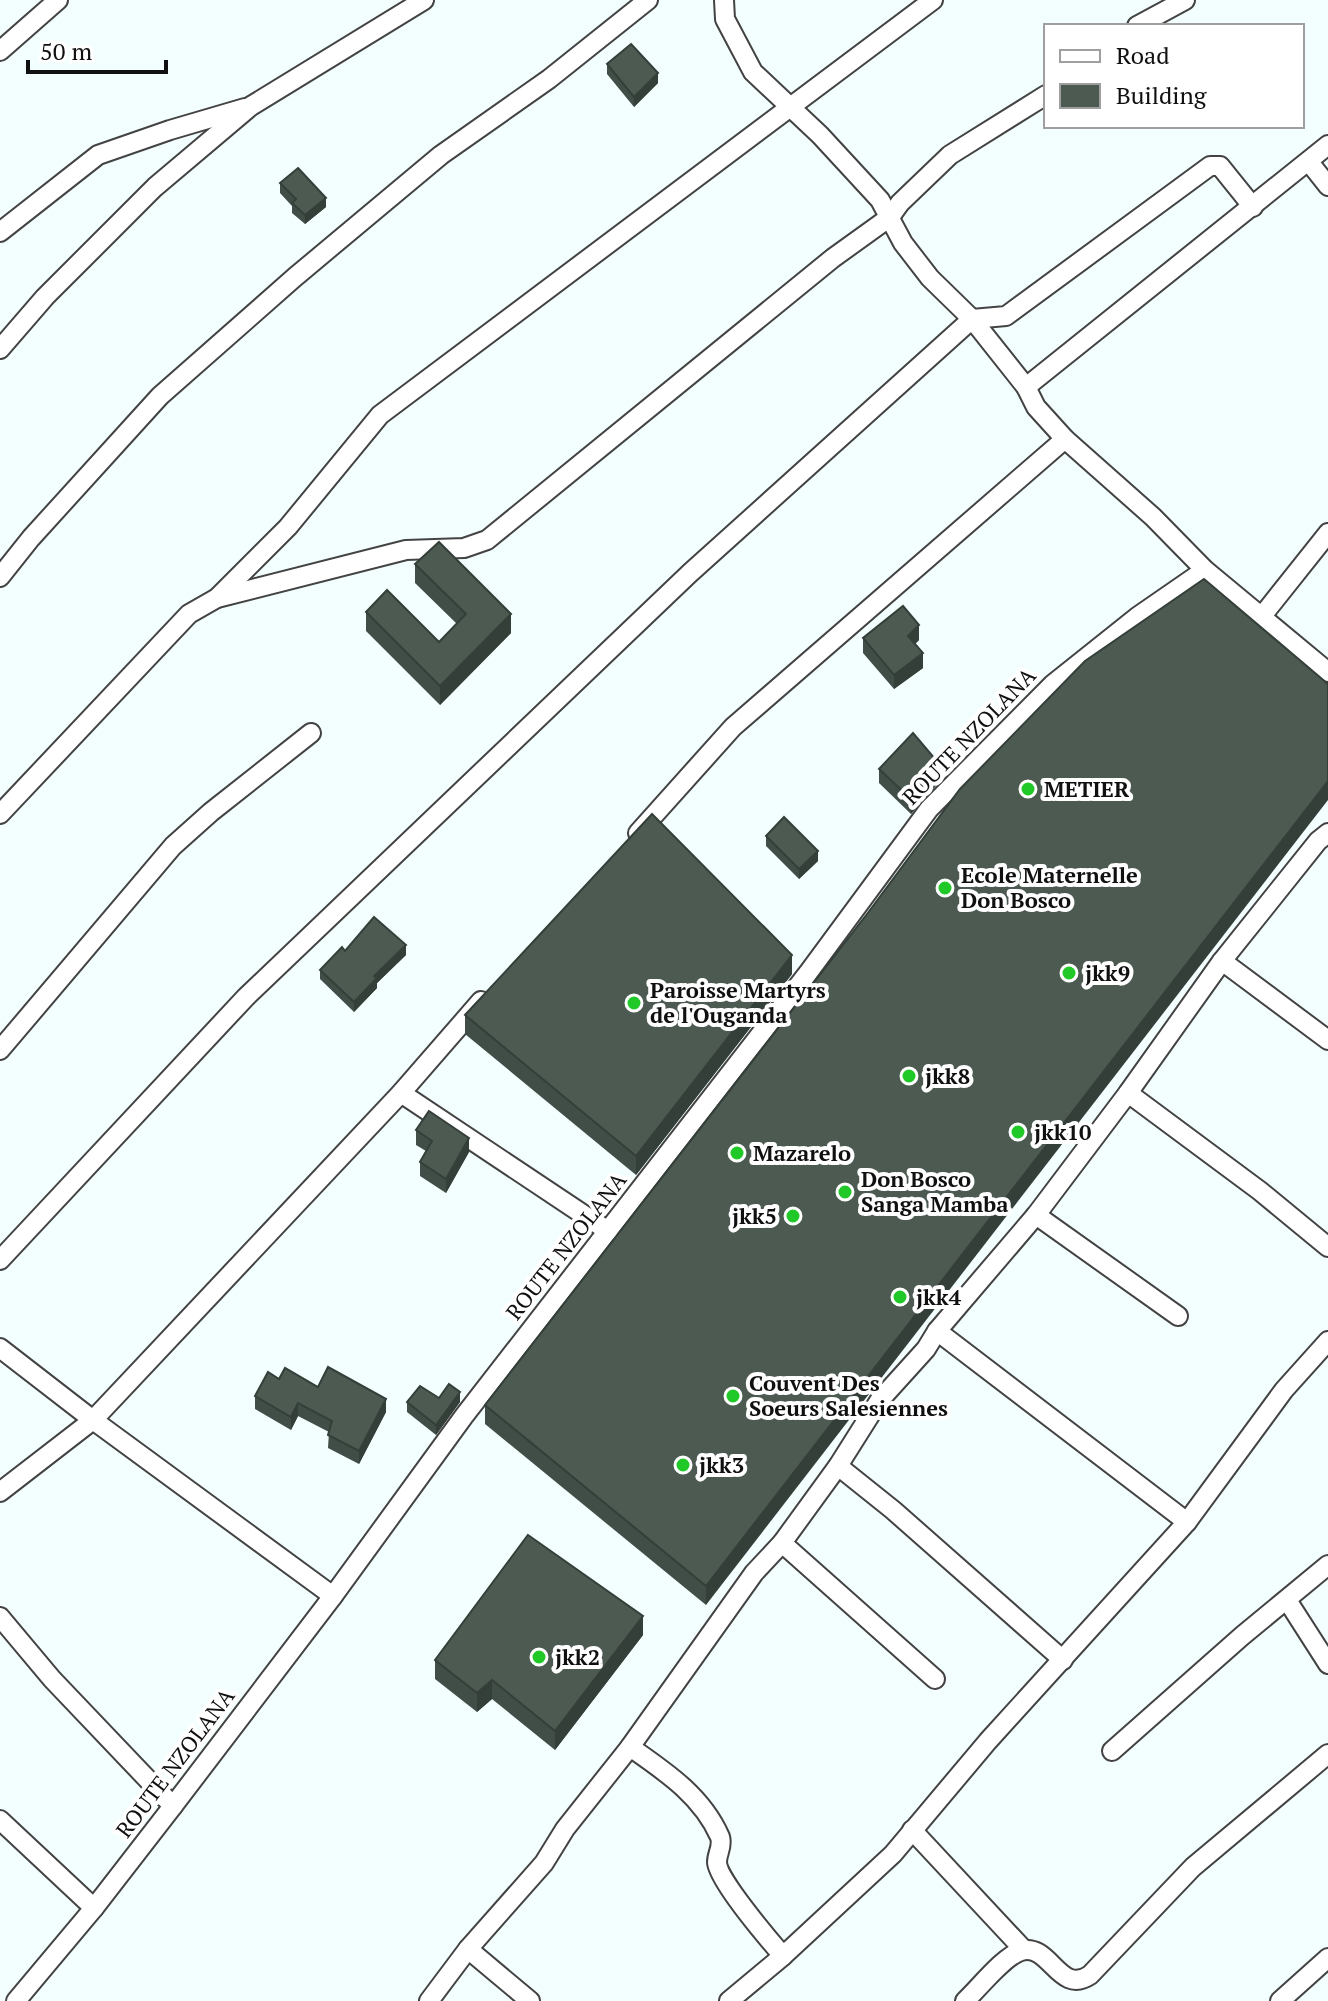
<svg xmlns="http://www.w3.org/2000/svg" width="1328" height="2001" font-family="'PT Serif',serif">
<rect width="100%" height="100%" fill="#f3fffe"/>
<g fill="none" stroke-linecap="round" stroke-linejoin="round">
<defs>
<g id="minor">
<path d="M724 0 725 19 753 72 820 135 880 200 903 243 930 278 972 319 1026 387 1036 407 1065 439 1153 517 1205 570 1328 672"/>
<path d="M1137 26 1185 0"/>
<path d="M0 51 58 0"/>
<path d="M1309 162 1328 186"/>
<path d="M0 232 98 155 170 130 245 108"/>
<path d="M0 349 45 297 155 187 251 106 424 0"/>
<path d="M1026 387 1328 145"/>
<path d="M0 577 31 538 160 396 295 277 441 155 549 79 648 0"/>
<path d="M217 598 288 527 380 415 933 0"/>
<path d="M1262 616 1328 533"/>
<path d="M0 814 189 614 217 598 406 550 464 548 487 540 833 258 890 217 900 203 950 155 1046 95"/>
<path d="M638 833 733 727 1065 439"/>
<path d="M1222 961 1328 1040"/>
<path d="M0 1050 173 846 211 812 311 733"/>
<path d="M401 1093 608 1231"/>
<path d="M1128 1093 1260 1191 1328 1247"/>
<path d="M1036 1215 1178 1316"/>
<path d="M0 1260 246 997 690 573 972 319 1006 316 1210 166H1220L1253 207"/>
<path d="M937 1331 1187 1522"/>
<path d="M0 1348 93 1420 333 1596"/>
<path d="M838 1466 893 1510 1063 1660"/>
<path d="M0 1492 93 1420 401 1093 481 1001"/>
<path d="M782 1543 935 1679"/>
<path d="M1287 1600 1328 1664"/>
<path d="M0 1617 52 1679 173 1806"/>
<path d="M630 1747C666 1772 702 1796 720 1837 723 1847 717 1853 717 1862 717 1879 770 1941 783 1956"/>
<path d="M1112 1751 1242 1636 1328 1565"/>
<path d="M0 1820 94 1908"/>
<path d="M912 1830 1024 1950"/>
<path d="M468 1949 530 2001"/>
<path d="M16 2001 94 1908 173 1806 333 1596 464 1416 808 973 929 809 1053 684 1137 617 1205 570"/>
<path d="M429 2001 468 1949 544 1863 565 1829 630 1747 754 1573 782 1543 838 1466 879 1401 926 1349 937 1331 1036 1215 1128 1093 1222 961 1318 841 1328 833"/>
<path d="M729 2001 783 1956 893 1854 988 1741 1187 1522 1284 1390 1328 1341"/>
<path d="M965 2001C979 1988 1004 1956 1021 1951 1050 1942 1059 1996 1090 1975L1193 1867 1328 1754"/>
<path d="M1280 2001 1328 1958"/>
</g>
</defs>
<use href="#minor" stroke="#434343" stroke-width="22"/>
<use href="#minor" stroke="#fff" stroke-width="18"/>
</g>
<g fill="#414d47">
<path d="M607 64 658 83 634 107 607 74Z"/>
<path d="M280 183 326 207 305 224 292 213V206L280 193Z"/>
<path d="M415 564 511 633 440 705 366 631V612L439 642 457 624 415 583Z"/>
<path d="M863 638 919 640 915 644 923 668 894 689 863 653Z"/>
<path d="M879 769 941 780 911 814 879 783Z"/>
<path d="M766 836 818 861 799 879 766 846Z"/>
<path d="M867 914 706 1605 485 1424V1405Z"/>
<path d="M345 951 406 955 377 983V988L354 1012 320 979V970Z"/>
<path d="M792 974 636 1175 465 1034V1015Z"/>
<path d="M416 1130 469 1152 446 1193 420 1176V1162L426 1151 416 1145Z"/>
<path d="M318 1387 386 1412 359 1464 328 1448 329 1432 298 1416 291 1430 255 1409V1396Z"/>
<path d="M439 1398 460 1402 436 1435 407 1412V1402Z"/>
<path d="M643 1635 555 1750 492 1699 477 1712 435 1679V1660Z"/>
</g>
<g fill="#353f39">
<path d="M658 73V83L634 107V97Z"/>
<path d="M326 198V207L305 224V215Z"/>
<path d="M511 614V633L440 705V686Z"/>
<path d="M919 625V640L908 651V636Z"/>
<path d="M923 653V668L894 689V675Z"/>
<path d="M941 766V780L911 814V799Z"/>
<path d="M1328 781V800L706 1605V1586Z"/>
<path d="M818 851V861L799 879V869Z"/>
<path d="M406 945V955L377 983V988L354 1012V1002L374 976Z"/>
<path d="M792 955V974L636 1175V1156Z"/>
<path d="M469 1138V1152L446 1193V1179Z"/>
<path d="M460 1392V1402L436 1435V1425Z"/>
<path d="M386 1399V1412L359 1464V1451Z"/>
<path d="M298 1403V1416L291 1430V1417Z"/>
<path d="M643 1616V1635L555 1750V1731Z"/>
<path d="M492 1680V1699L477 1712V1693Z"/>
</g>
<g fill="#4c5a52" stroke="#353f39" stroke-width="2">
<path d="M631 44 658 73 634 97 607 64Z"/>
<path d="M298 168 326 198 305 215 292 203 296 199 280 183Z"/>
<path d="M439 542 511 614 440 686 366 612 387 590 439 642 466 614 415 564Z"/>
<path d="M1204 579 1328 684V781L706 1586 485 1405 867 914 960 789 1085 661Z"/>
<path d="M903 606 919 625 908 636 923 653 894 675 863 638Z"/>
<path d="M913 733 941 766 911 799 879 769Z"/>
<path d="M652 814 792 955 636 1156 465 1015Z"/>
<path d="M784 817 818 851 799 869 766 836Z"/>
<path d="M374 917 406 945 374 976 377 978 354 1002 320 970 342 947 345 951Z"/>
<path d="M429 1111 469 1138 446 1179 420 1162 432 1141 416 1130Z"/>
<path d="M328 1367 386 1399 359 1451 328 1435 332 1421 298 1403 291 1417 255 1396 268 1372 279 1379 285 1368 318 1387Z"/>
<path d="M449 1384 460 1392 436 1425 407 1402 420 1386 439 1398Z"/>
<path d="M528 1535 643 1616 555 1731 492 1680 477 1693 435 1660Z"/>
</g>
<g fill="#20c927" stroke="#fff" stroke-width="3">
<circle cx="1028" cy="789" r="8"/>
<circle cx="945" cy="888" r="8"/>
<circle cx="1069" cy="973" r="8"/>
<circle cx="634" cy="1003" r="8"/>
<circle cx="909" cy="1076" r="8"/>
<circle cx="1018" cy="1132" r="8"/>
<circle cx="737" cy="1153" r="8"/>
<circle cx="845" cy="1192" r="8"/>
<circle cx="793" cy="1216" r="8"/>
<circle cx="900" cy="1297" r="8"/>
<circle cx="733" cy="1396" r="8"/>
<circle cx="683" cy="1465" r="8"/>
<circle cx="539" cy="1657" r="8"/>
</g>
<g text-anchor="middle" stroke-width="8" stroke-linejoin="round" paint-order="stroke">
<g font-size="22" fill="#101010" stroke="#fff">
<text transform="translate(969 736) rotate(-46)" y="8">ROUTE NZOLANA</text>
<text transform="translate(566 1246) rotate(-52)" y="8">ROUTE NZOLANA</text>
<text transform="translate(175 1763) rotate(-53)" y="8">ROUTE NZOLANA</text>
</g>
<g font-size="22" font-weight="bold" fill="#101010" stroke="#fff" text-anchor="start">
<text x="1044" y="797">METIER</text>
<text x="961" y="883">Ecole Maternelle<tspan x="961" dy="25">Don Bosco</tspan></text>
<text x="1085" y="981">jkk9</text>
<text x="650" y="998">Paroisse Martyrs<tspan x="650" dy="25">de l'Ouganda</tspan></text>
<text x="925" y="1084">jkk8</text>
<text x="1034" y="1140">jkk10</text>
<text x="753" y="1161">Mazarelo</text>
<text x="861" y="1187">Don Bosco<tspan x="861" dy="25">Sanga Mamba</tspan></text>
<text x="777" y="1224" text-anchor="end">jkk5</text>
<text x="916" y="1305">jkk4</text>
<text x="749" y="1391">Couvent Des<tspan x="749" dy="25">Soeurs Salesiennes</tspan></text>
<text x="699" y="1473">jkk3</text>
<text x="555" y="1665">jkk2</text>
</g>
</g>
<rect x="1044" y="24" width="260" height="104" fill="#ffffff" stroke="#9f9f9f" stroke-width="2"/>
<rect x="1060" y="50" width="40" height="12" fill="#ffffff" stroke="#9f9f9f" stroke-width="2"/>
<text x="1116" y="64" font-size="24" fill="#101010">Road</text>
<rect x="1060" y="84" width="40" height="24" fill="#4c5a52" stroke="#9f9f9f" stroke-width="2"/>
<text x="1116" y="104" font-size="24" fill="#101010">Building</text>
<path d="M28 60v12h138v-12" fill="none" stroke="#101010" stroke-width="4"/>
<text x="40" y="60" font-size="24" fill="#101010" stroke="#ffffff" stroke-width="6" paint-order="stroke">50 m</text>
</svg>
